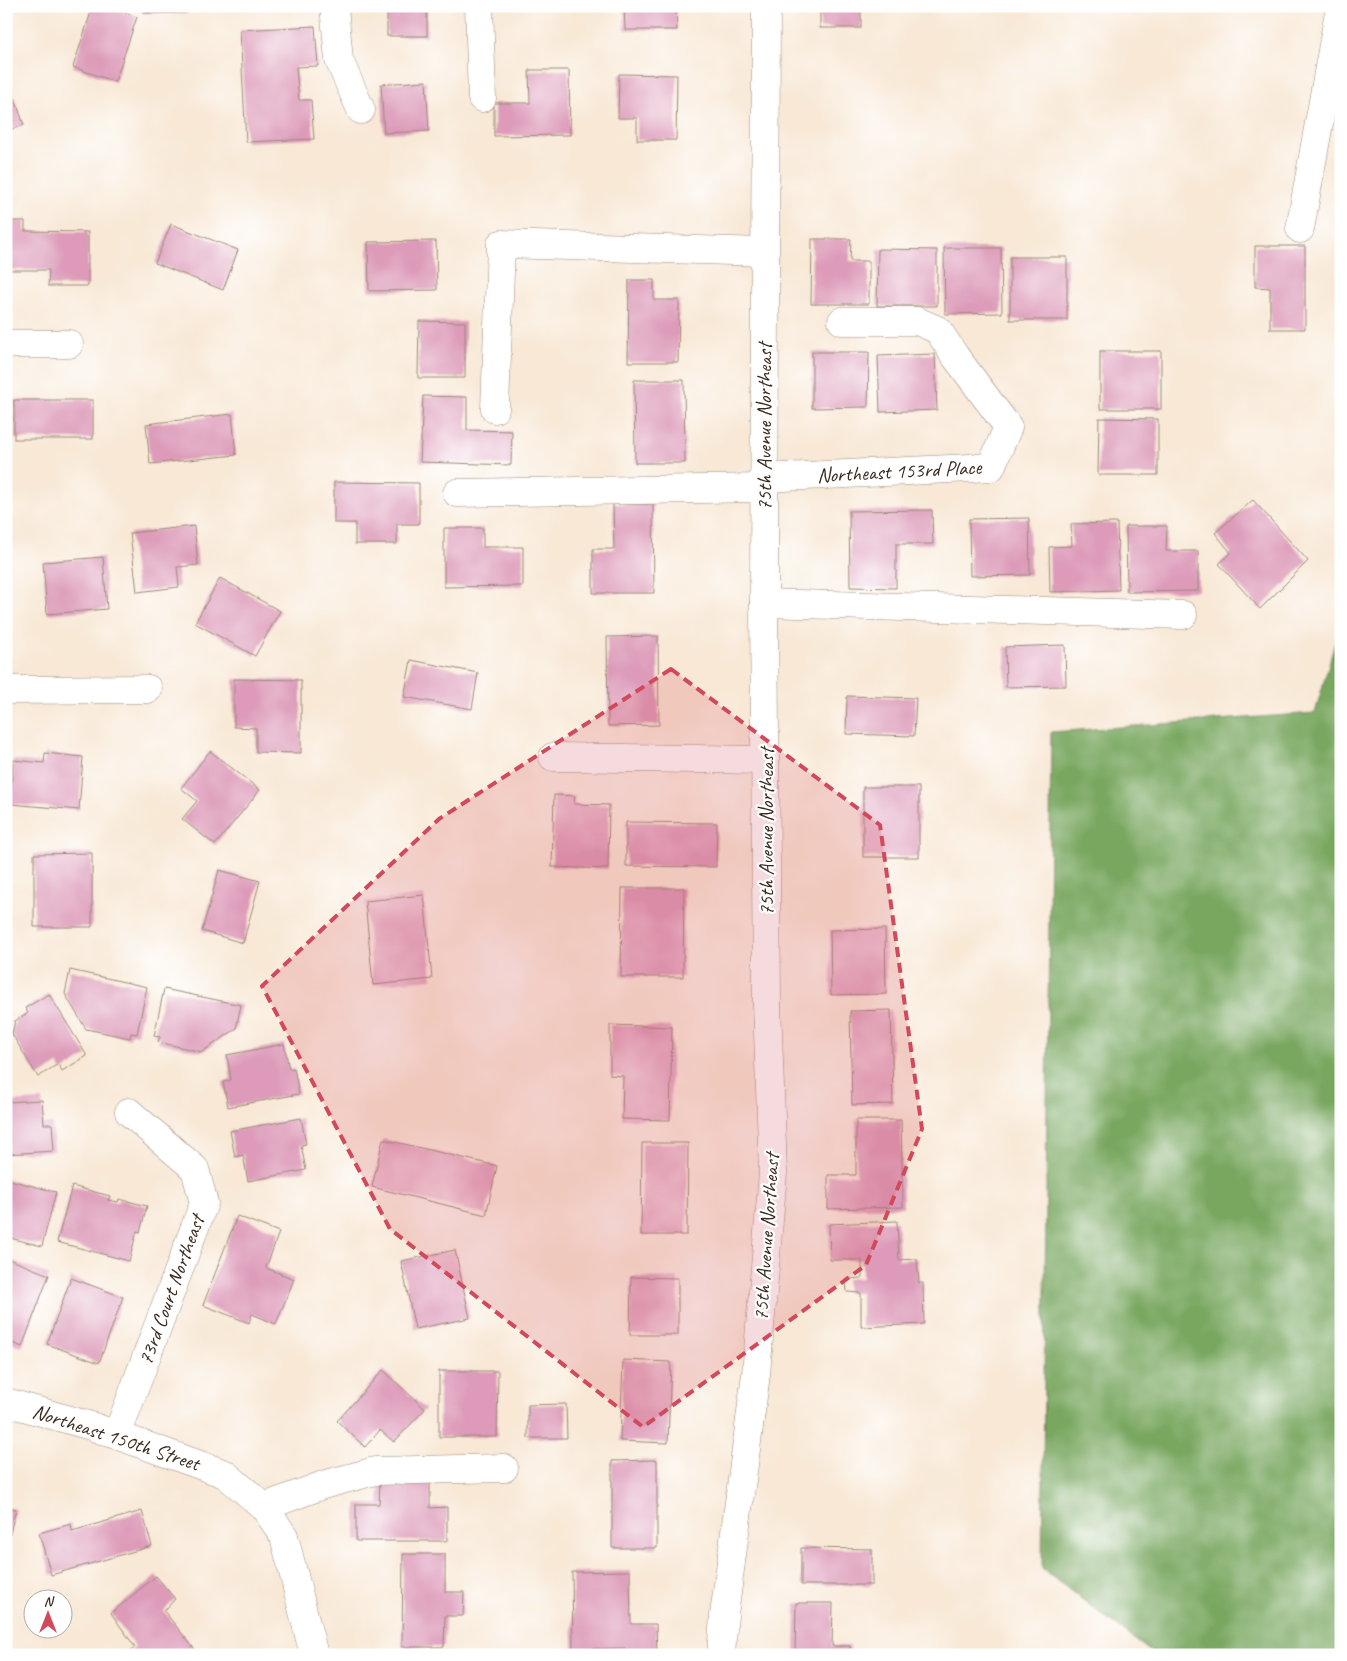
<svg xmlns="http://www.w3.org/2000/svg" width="1347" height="1661" font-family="Caveat,sans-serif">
<rect width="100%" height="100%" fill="#fff"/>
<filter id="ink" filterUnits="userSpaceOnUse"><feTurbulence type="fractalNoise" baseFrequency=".02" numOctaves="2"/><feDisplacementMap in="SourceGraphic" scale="10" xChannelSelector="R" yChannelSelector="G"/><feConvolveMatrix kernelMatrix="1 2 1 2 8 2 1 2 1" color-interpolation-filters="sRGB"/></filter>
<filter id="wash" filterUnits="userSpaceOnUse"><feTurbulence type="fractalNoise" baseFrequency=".0096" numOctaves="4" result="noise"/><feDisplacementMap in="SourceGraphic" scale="20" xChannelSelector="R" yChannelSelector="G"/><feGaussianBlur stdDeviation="1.12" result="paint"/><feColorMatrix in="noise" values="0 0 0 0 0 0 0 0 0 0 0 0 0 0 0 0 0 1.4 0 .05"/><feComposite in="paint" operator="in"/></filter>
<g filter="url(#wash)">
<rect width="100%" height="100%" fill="#f8e8d5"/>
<path fill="#79a760" stroke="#5a683f" d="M1341 622V1655H1155L1042 1569 1051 732 1315 713Z"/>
<g id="blocks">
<g fill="#dd9bb9">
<path d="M93 6H105L137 17 115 82 73 67Z"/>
<rect x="143" y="6" width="43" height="7"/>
<rect x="387" y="6" width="40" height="30"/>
<path d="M624 6H676L677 30H625Z"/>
<rect x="820" y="6" width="41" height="22"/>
<path d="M944 6H975L974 9 944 8Z"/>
<path d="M315 26 318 66 296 67 299 100H311L314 139 246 142 240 30Z"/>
<path d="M529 70H569L570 135 494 136V103H530Z"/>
<path d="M619 74 677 75 676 140H637V118H618Z"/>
<path d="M7 76 24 125 6 131V77Z"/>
<path d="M426 81 429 131 384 133 381 84Z"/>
<path d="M6 221H25V231L88 232V286H48L49 270H6Z"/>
<path d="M171 224 238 250 223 290 155 263Z"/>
<path d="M812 239H851L850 261H869V304H811Z"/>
<path d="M436 241 437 290 369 291 368 242Z"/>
<path d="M1255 246H1305V329H1270V288L1255 287Z"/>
<path d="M944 248H1001L1002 313 945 314Z"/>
<path d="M878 249 937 250V306H877Z"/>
<rect x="1010" y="257" width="57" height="63"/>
<path d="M629 280H654V300H679L678 362H628Z"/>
<path d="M419 321 465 322V378H418Z"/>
<rect x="1100" y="351" width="61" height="58"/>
<path d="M812 352H869L868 407 812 408Z"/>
<path d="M935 354 937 410 880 412 878 356Z"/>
<path d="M634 380H684L685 463H635Z"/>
<path d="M423 396 467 397V430L512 431 511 465 420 462Z"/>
<rect x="14" y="400" width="79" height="39"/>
<path d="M232 414 236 455 150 464 146 424Z"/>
<path d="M1099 418 1158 419V475H1098Z"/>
<path d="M334 482 419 483V524H397V544H355V523H334Z"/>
<path d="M1253 500 1308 561 1260 609 1219 564 1231 553 1215 533Z"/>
<path d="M613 504H653L654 593H593V549H614Z"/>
<path d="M932 510 933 544H896V588L850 587 849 511Z"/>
<path d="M1029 518 1030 575 970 576 969 519Z"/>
<path d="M1117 523 1119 590 1050 592 1049 547 1072 546 1071 524Z"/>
<path d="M194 526 198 565 177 567 179 587 137 592 130 533Z"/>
<path d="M1126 526H1167L1166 551H1198V591L1127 592Z"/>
<path d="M444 528H483V547H523V586L444 587Z"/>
<path d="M103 557 107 609 47 614 43 562Z"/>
<path d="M220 578 280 611 255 656 195 623Z"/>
<path d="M658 636 659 725 608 726 607 637Z"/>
<path d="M1065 645 1066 686 1006 687 1005 647Z"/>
<path d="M411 660 478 673 472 709 404 697Z"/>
<path d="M234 679 301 680V753L256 752V728L234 727Z"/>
<path d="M847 696 916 698 914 736 846 734Z"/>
<path d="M210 751 260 790 215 845 182 819 197 801 181 788Z"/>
<path d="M45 753 83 757 79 810 10 804 13 760 44 763Z"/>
<rect x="863" y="787" width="56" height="70"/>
<path d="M554 795 575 796 574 804 609 805 608 869 552 867Z"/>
<path d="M626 822 717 823 716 867 626 866Z"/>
<path d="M92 853V927H34V854Z"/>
<path d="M219 870 260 881 243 943 202 931Z"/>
<path d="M622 888H684L683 977H621Z"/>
<path d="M424 895 432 979 373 985 365 901Z"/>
<path d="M885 929 886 994 831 995 830 930Z"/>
<path d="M70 970 147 987 137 1034 131 1033 130 1038 86 1029 65 994Z"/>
<path d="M164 989 241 1005 236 1029 202 1052 158 1042 160 1037 154 1036Z"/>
<path d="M49 994 87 1056 62 1071 58 1064 38 1077 12 1034 15 1021 28 1013 25 1008Z"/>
<path d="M891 1010 893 1104 852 1105 850 1011Z"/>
<path d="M610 1025 672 1027 670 1120 622 1119 623 1076 610 1075Z"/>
<path d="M284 1044 289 1069 294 1068 299 1094 228 1107 223 1082 231 1080 227 1055Z"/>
<path d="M42 1100 44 1124H52L54 1151 6 1154V1102Z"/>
<path d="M301 1118 306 1144 301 1145 306 1170 248 1181 243 1155 235 1157 230 1131Z"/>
<path d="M856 1120H901L903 1207 828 1209V1175H856Z"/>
<path d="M383 1139 497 1166 486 1215 372 1187Z"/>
<path d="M642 1143H688L687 1235H641Z"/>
<path d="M6 1179 56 1192 42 1246 6 1237Z"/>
<path d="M72 1186 110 1196 108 1200 118 1202 119 1199 147 1206 140 1232 137 1231 129 1261 57 1242Z"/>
<path d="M237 1216 279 1232 266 1268 294 1279 276 1324 252 1314 249 1323 203 1305Z"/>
<path d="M897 1221 899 1260 917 1259 919 1283H923L924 1324 861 1327V1293L847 1292 846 1279 862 1278V1260H830L829 1224Z"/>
<path d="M455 1250 470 1318 415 1329 401 1261Z"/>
<path d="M6 1258 49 1275 22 1347 6 1340Z"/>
<path d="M631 1277 678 1278V1335H630Z"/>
<path d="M71 1278 123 1297 99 1363 47 1344Z"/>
<path d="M623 1360 671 1362 668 1443 620 1441Z"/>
<path d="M383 1370 425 1409 394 1442 380 1430 365 1447 337 1421Z"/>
<path d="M439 1371H498L497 1437H439Z"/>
<path d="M566 1404 567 1438H528V1405Z"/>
<path d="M657 1460V1548H612V1461Z"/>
<path d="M380 1480H430V1508L447 1507V1541H356V1504H379Z"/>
<path d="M6 1507 16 1509 7 1546H6Z"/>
<path d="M142 1511 152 1546 51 1575 39 1533 71 1524 72 1531Z"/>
<path d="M801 1548 872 1549V1585H801Z"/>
<path d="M403 1554H445V1592H464L463 1616H445L444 1647H402Z"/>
<path d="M630 1571 631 1624H656L657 1655H625V1648L573 1649 572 1572Z"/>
<path d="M156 1576 175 1599 164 1611 196 1651 192 1655H126L135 1647 111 1613Z"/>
<path d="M796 1603H833L832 1646H850V1655H795Z"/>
</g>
</g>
</g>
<g filter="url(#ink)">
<use href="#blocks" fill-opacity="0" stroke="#9a897a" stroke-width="1"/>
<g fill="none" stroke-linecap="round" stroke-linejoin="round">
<defs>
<g id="minor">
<path d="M334 6 339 60 361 110"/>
<path d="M479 6 482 98"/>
<path d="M1300 229 1340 6"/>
<path d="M6 344H69"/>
<path d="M495 409 501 244 764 252"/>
<path d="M763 478 991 467 1008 427 955 356 938 330 917 321H842"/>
<path d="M457 493 763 488"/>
<path d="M764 603 1183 615"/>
<path d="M6 690 148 689"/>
<path d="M553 757 765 760"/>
<path d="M6 1402 91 1426 225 1474 264 1507 284 1536 314 1655"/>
<path d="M117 1435 204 1203 195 1169 129 1112"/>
<path d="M264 1507 323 1485 375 1471 504 1468"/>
<path d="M721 1655 724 1615 756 1374 773 1173 767 1004 764 603 766 6"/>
</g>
</defs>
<use href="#minor" stroke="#9a897a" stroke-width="29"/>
<use href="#minor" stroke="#fff" stroke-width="28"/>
</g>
</g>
<path fill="#d1495b" fill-opacity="0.2" stroke="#d1495b" stroke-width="4" stroke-dasharray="10 6" stroke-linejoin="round" d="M671 669 880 825 922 1129 866 1265 643 1427 390 1229 262 986 439 819Z"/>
<g text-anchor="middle" stroke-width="4.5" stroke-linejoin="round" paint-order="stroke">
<g font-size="21" fill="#3b2a1e" stroke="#fff">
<text transform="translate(764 427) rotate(-90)" y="7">75th Avenue Northeast</text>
<text transform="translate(899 471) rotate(-3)" y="7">Northeast 153rd Place</text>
<text transform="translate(766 832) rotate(-90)" y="7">75th Avenue Northeast</text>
<text transform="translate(766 1237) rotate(-86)" y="7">75th Avenue Northeast</text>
<text transform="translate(171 1290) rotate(-70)" y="7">73rd Court Northeast</text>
<text transform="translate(116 1437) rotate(18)" y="7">Northeast 150th Street</text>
</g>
</g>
<rect width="1347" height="1661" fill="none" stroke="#fff" stroke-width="25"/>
<g transform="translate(48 1614)"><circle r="24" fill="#ffffff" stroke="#b1aaa5"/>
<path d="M0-4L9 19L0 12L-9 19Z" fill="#d1495b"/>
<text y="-8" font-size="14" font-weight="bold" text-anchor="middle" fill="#3b2a1e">N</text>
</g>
</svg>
